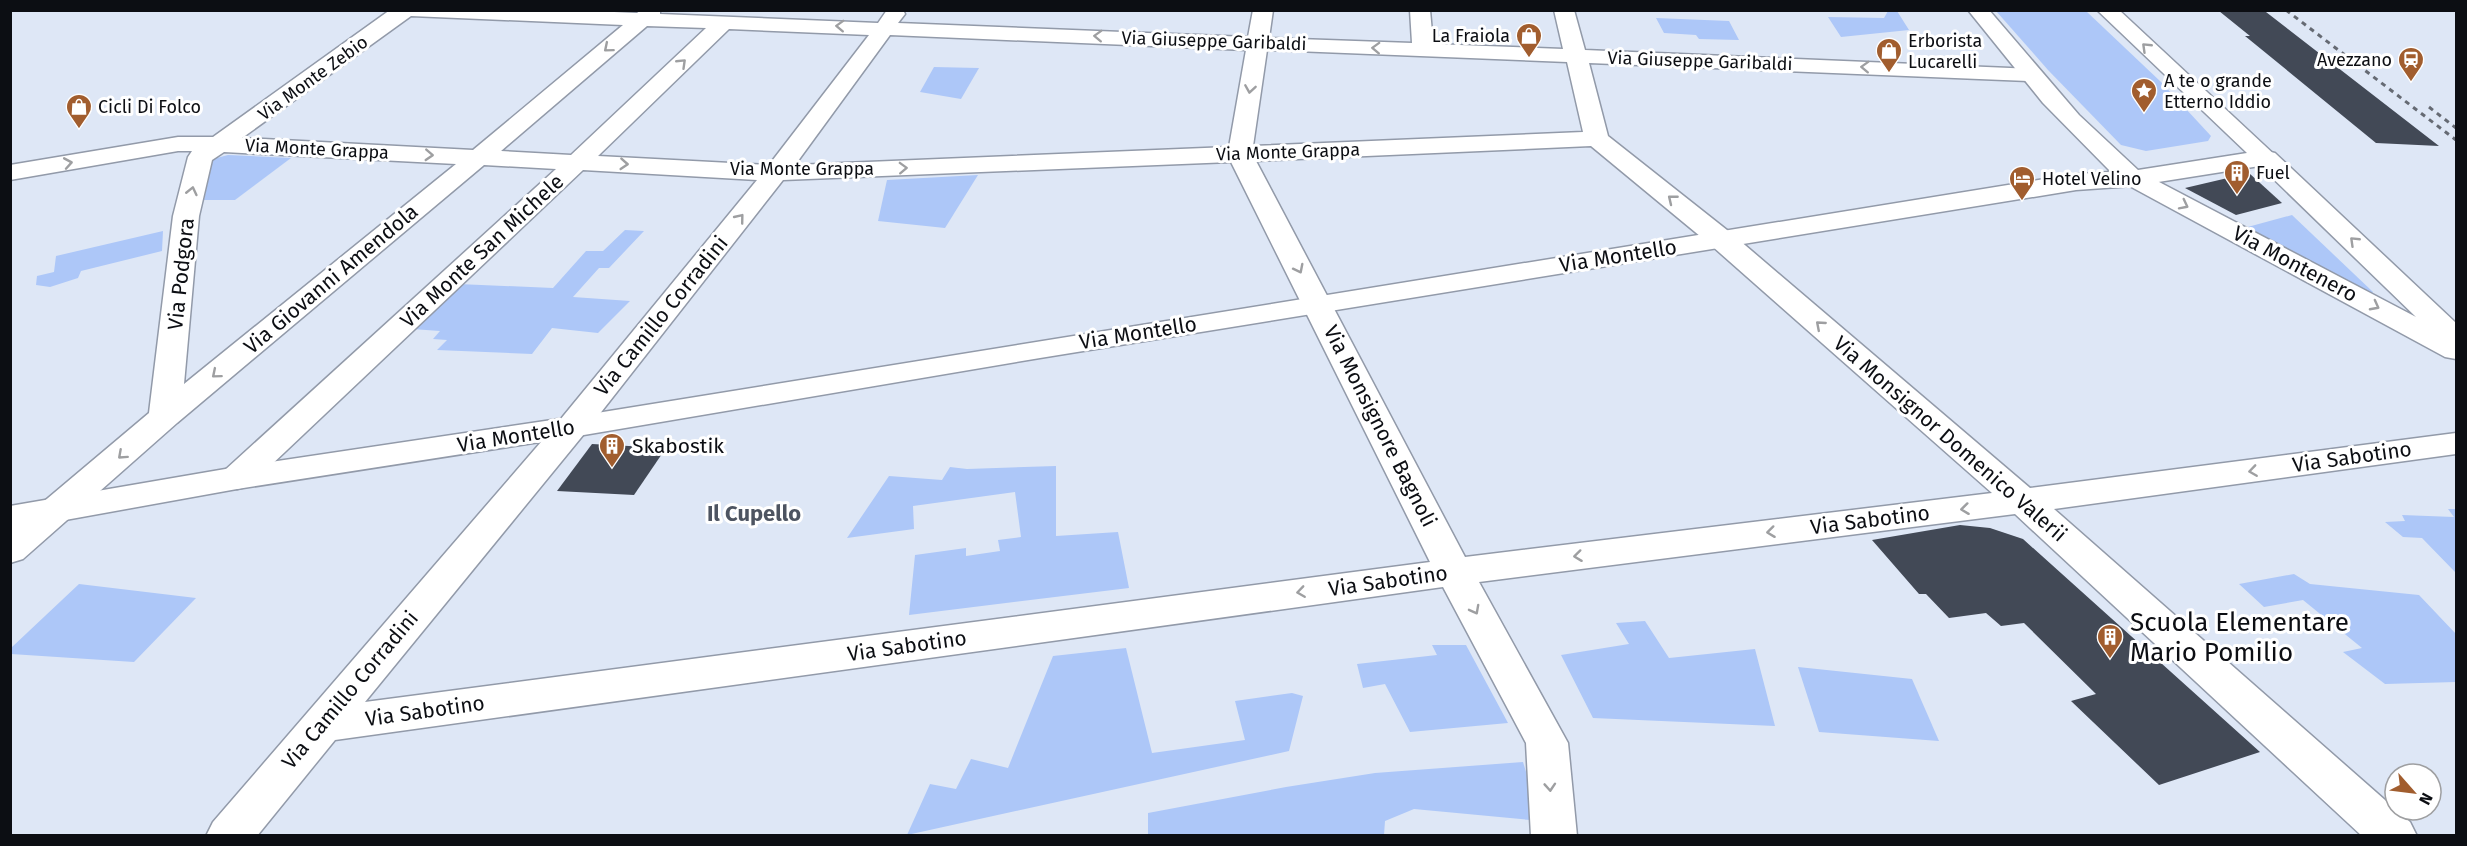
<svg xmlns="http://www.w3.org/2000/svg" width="2467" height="846" font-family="'Fira Sans',sans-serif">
<rect width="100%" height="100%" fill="#dee7f6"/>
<g fill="#adc7f8">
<path d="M1888 11H1897L1909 30 1841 37 1828 17 1884 18Z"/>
<path d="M1996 11H2086L2161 82 2211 136 2208 141 2146 151 2121 145 2048 70Z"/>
<path d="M1656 18 1729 21 1739 40 1699 39 1696 35 1664 33Z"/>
<path d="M934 67 979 68 961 99 920 92Z"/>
<path d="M228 155 291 158 235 200H204L213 159Z"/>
<path d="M978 175 945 228 878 221 887 180Z"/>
<path d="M2292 215 2373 292 2370 295 2244 228Z"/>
<path d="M625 230 644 231 609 268H599L573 297 630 301 598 333 552 328 532 354 437 350 447 340 433 339 440 331 412 329 458 284 553 288 586 251H603Z"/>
<path d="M163 231 162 251 81 271 78 278 50 287 36 285 37 276 54 272 56 256Z"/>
<path d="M1056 466V536L1118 532 1129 588 909 615 915 555 966 548V556L1000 551 998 540 1021 537 1015 492 913 506 914 529 847 538 889 476 942 480 950 467 967 469Z"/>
<path d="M2448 509H2456V573L2422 538 2403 537 2385 522 2405 521 2402 515 2454 517Z"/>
<path d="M2294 574 2310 584 2419 595 2456 634V682L2385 684 2343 652 2362 648 2303 600 2264 607 2239 584Z"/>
<path d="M79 584 196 598 134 662 11 654V648Z"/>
<path d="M1645 621 1669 658 1755 649 1775 726 1593 718 1561 655 1629 644 1616 623Z"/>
<path d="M1432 645H1466L1508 723 1410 732 1385 684 1363 688 1357 664 1437 655Z"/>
<path d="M1126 648 1152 753 1245 740 1235 701 1292 693 1303 696 1289 751 907 835 930 784 956 789 971 759 1008 768 1053 656Z"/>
<path d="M1798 667 1912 679 1939 741 1819 732Z"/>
<path d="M1523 762 1530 785V820L1414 809 1385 821 1384 835H1148V813L1286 787 1375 773Z"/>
</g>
<g fill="#424956">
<path d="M2219 11 2266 12 2439 146 2376 143 2245 36H2250Z"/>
<path d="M2249 173 2282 203 2236 215 2185 188Z"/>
<path d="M592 444 666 448 634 495 557 491Z"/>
<path d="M1960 525 1990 528 2023 539 2260 752 2159 785 2071 701 2096 694 2024 623 2001 626 1986 613 1949 618 1926 594H1919L1872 540Z"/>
</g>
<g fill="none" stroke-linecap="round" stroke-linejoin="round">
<defs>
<g id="minor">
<path d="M390 10H568L637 13 641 10H660V14L878 23 887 10H903L905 14 898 23 1248 37 1253 10H1273L1269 38 1412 43 1410 10H1430L1433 44 1563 49 1554 10H1574L1585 50 2036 69 2039 74 2036 79 2028 81 1589 63 1608 136 1732 234 2030 488 2456 433V454L2054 509 2410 822 2417 836H2362L2015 514 1479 582 1568 743 1577 836H1531L1526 743 1443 587 335 740 257 836H206L213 822 560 420 757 180 583 170 249 486 237 489 225 486 220 478 225 470 556 169 484 165 177 423 23 559 10 563V530L149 413 173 216 188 157 192 151H178L10 180V165L178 137H213ZM411 16 623 25 473 150 242 138ZM647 26 706 28 571 155 501 151ZM729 29 869 35 769 165 598 156ZM890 35 1246 50 1229 147 795 165ZM1267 50 1567 62 1583 132 1253 146ZM1591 146 1712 246 1992 493 1465 557 1256 161ZM224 152 456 164 184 384 199 216 212 160ZM1231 162 1430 562 365 702 584 434 783 180Z"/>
<path d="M2266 151 2275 153 2456 323V359L2445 357 2124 183 2120 178 2124 173 2133 170 2142 173 2416 317 2257 163 2254 158 2257 153Z"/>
</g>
<path id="tertiary" d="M1968 10H1989L2079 115 2138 170 2247 153 2097 10H2119L2278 158 2275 163 2266 165 2133 186 2076 190 1040 358 572 437 237 489 10 530V506L237 467 572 417 2076 174 2111 172 2043 103Z"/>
</defs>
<use href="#minor" stroke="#929aa9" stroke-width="3"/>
<use href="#tertiary" stroke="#929aa9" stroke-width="3"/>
<use href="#minor" fill="#fff" fill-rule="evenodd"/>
<use href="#tertiary" fill="#fff" fill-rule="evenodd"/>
<g stroke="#656a73" stroke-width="3" stroke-dasharray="5 5" stroke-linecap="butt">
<path d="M2286 10 2456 140"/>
<path d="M2429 107 2456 128"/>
</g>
</g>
<defs><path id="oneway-chevron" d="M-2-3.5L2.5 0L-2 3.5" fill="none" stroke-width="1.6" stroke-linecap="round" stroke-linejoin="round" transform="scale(1.5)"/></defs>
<g stroke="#9e9fa1">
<use href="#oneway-chevron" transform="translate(840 26) rotate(-178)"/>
<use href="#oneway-chevron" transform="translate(1098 36) rotate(-178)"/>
<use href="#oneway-chevron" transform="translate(2146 47) rotate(-136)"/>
<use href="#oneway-chevron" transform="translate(608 48) rotate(140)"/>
<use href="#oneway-chevron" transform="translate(1376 48) rotate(-178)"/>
<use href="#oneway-chevron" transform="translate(682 63) rotate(-44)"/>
<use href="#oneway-chevron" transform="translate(1865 67) rotate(-178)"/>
<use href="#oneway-chevron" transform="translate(1250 89) rotate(99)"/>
<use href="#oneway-chevron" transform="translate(429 155) rotate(3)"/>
<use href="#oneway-chevron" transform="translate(68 163) rotate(-10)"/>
<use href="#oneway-chevron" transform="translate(624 164) rotate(4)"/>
<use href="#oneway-chevron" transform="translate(903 168) rotate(-2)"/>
<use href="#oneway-chevron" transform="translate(192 191) rotate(-77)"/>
<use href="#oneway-chevron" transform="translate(1672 199) rotate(-141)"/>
<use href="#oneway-chevron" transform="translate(2184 205) rotate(27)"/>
<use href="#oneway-chevron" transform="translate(740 218) rotate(-51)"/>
<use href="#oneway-chevron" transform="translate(2354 241) rotate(-136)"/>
<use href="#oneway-chevron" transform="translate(1299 269) rotate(63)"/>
<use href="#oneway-chevron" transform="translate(2375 306) rotate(28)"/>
<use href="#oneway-chevron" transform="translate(1820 325) rotate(-139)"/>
<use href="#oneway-chevron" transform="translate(216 374) rotate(140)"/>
<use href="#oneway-chevron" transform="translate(122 455) rotate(138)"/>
<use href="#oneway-chevron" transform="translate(2253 471) rotate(172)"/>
<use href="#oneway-chevron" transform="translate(1965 509) rotate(173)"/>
<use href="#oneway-chevron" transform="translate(1771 532) rotate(173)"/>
<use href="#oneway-chevron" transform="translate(1578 556) rotate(173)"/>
<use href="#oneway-chevron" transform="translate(1301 592) rotate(172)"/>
<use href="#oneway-chevron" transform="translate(1475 610) rotate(62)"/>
<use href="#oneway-chevron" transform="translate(1550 787) rotate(86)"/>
</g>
<defs>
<symbol id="shop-pin" viewBox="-11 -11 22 30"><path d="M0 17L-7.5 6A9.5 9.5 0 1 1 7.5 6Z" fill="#a15d2e" stroke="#fff"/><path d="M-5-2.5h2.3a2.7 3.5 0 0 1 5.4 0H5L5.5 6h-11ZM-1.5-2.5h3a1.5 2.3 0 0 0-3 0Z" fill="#fff"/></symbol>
<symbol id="station-pin" viewBox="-11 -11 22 30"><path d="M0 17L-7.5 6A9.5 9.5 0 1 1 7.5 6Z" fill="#a15d2e" stroke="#fff"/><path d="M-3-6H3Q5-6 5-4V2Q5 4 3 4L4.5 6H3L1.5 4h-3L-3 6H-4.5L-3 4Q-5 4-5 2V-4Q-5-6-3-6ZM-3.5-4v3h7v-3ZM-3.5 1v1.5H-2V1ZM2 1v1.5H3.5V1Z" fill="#fff"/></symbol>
<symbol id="sight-pin" viewBox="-11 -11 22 30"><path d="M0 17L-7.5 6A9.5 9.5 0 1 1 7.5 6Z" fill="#a15d2e" stroke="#fff"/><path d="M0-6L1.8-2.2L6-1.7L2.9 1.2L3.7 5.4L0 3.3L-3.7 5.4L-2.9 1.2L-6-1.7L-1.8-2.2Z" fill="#fff"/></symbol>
<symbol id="building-pin" viewBox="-11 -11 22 30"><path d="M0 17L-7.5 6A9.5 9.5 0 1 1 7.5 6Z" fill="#a15d2e" stroke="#fff"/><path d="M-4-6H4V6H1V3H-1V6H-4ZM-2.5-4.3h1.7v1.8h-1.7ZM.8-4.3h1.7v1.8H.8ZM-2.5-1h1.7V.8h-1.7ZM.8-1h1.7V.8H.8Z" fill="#fff"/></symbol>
<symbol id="hotel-pin" viewBox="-11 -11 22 30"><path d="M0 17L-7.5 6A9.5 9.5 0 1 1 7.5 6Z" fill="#a15d2e" stroke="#fff"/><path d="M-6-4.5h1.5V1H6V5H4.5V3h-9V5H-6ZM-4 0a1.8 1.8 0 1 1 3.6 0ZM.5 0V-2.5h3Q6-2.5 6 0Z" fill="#fff"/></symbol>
</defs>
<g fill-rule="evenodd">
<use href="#shop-pin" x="1514" y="21" width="30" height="40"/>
<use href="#shop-pin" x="1874" y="36" width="30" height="40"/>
<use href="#station-pin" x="2396" y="45" width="30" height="40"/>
<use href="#sight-pin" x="2129" y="76" width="30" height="40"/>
<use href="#shop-pin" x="64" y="92" width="30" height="40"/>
<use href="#building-pin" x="2222" y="158" width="30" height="40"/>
<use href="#hotel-pin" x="2007" y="164" width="30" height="40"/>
<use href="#building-pin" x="597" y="431" width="30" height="40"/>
<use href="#building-pin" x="2095" y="622" width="30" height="40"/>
</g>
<g text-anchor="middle" stroke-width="6" stroke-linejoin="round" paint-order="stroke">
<g font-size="18" fill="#0c0e13" stroke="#fff" text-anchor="start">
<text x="1510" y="42" text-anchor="end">La Fraiola</text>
<text x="1908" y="47">Erborista<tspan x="1908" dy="21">Lucarelli</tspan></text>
<text x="2392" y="66" text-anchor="end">Avezzano</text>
<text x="2164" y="87">A te o grande<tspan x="2164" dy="21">Etterno Iddio</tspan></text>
<text x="98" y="113">Cicli Di Folco</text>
<text x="2256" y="179">Fuel</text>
<text x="2042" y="185">Hotel Velino</text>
</g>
<g font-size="18" fill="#0c0e13" stroke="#fff">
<text transform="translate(1214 41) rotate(2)" y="6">Via Giuseppe Garibaldi</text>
<text transform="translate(1700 61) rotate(2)" y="6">Via Giuseppe Garibaldi</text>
<text transform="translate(313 78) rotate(-36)" y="6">Via Monte Zebio</text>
<text transform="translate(317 149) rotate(3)" y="6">Via Monte Grappa</text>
<text transform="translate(1288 152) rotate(-2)" y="6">Via Monte Grappa</text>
<text x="802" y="175">Via Monte Grappa</text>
</g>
<g font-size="21" fill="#0c0e13" stroke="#fff">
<text transform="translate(482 251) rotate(-43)" y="7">Via Monte San Michele</text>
<text transform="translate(1618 256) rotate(-9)" y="7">Via Montello</text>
<text transform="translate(2295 264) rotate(28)" y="7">Via Montenero</text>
<text transform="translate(181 274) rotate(-84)" y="7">Via Podgora</text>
<text transform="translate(331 279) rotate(-40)" y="7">Via Giovanni Amendola</text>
<text transform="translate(661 316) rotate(-51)" y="7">Via Camillo Corradini</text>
<text transform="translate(1138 333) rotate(-9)" y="7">Via Montello</text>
<text transform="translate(1380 426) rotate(63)" y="7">Via Monsignore Bagnoli</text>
<text transform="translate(516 436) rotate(-9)" y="7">Via Montello</text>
<text transform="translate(1950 439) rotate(41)" y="7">Via Monsignor Domenico Valerii</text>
<text transform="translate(2352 457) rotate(-8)" y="7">Via Sabotino</text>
<text transform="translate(1870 520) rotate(-7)" y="7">Via Sabotino</text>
<text transform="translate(1388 581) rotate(-8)" y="7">Via Sabotino</text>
<text transform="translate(907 646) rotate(-8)" y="7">Via Sabotino</text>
<text transform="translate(350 690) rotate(-50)" y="7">Via Camillo Corradini</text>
<text transform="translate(425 711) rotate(-8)" y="7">Via Sabotino</text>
</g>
<g font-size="21" fill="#0c0e13" stroke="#fff" text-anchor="start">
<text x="632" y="453">Skabostik</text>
</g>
<g font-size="22" font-weight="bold" fill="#4d5461" stroke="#fff">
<text x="754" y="521">Il Cupello</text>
</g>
<g font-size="26" fill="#0c0e13" stroke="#fff" text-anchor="start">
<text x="2130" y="631">Scuola Elementare<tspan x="2130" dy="30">Mario Pomilio</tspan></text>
</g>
</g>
<rect width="2467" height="846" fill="none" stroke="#0c0e13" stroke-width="24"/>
<g transform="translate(2413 792) rotate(118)"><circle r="28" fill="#ffffff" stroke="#9e9fa1" stroke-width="1.5"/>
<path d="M0-4.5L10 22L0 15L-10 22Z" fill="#a15d2e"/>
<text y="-9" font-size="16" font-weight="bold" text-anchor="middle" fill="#0c0e13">N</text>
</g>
</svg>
